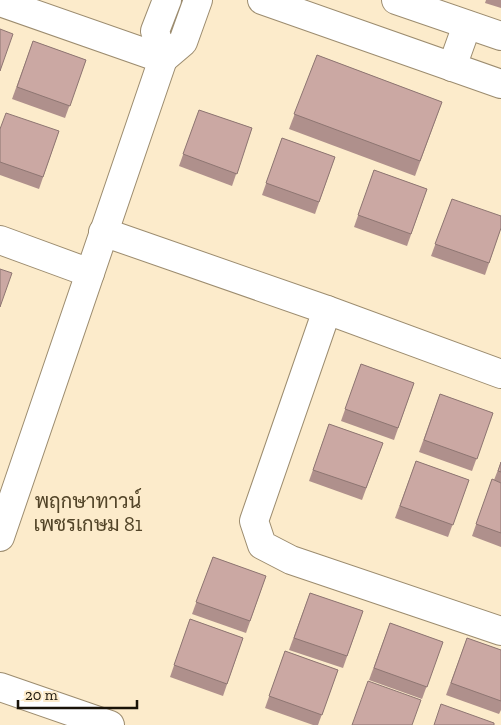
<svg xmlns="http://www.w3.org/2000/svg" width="501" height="725" font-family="'Zilla Slab',Sarabun,serif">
<rect width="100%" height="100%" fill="#fcebcb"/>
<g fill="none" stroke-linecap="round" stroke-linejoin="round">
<defs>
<g id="street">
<path d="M167 0 155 31 163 59 183 42 198 0"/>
<path d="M262 0 501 84"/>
<path d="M396 0 501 36"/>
<path d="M0 2 163 59 0 537"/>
<path d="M452 67 467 25"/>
<path d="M103 232 327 310 501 374"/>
<path d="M0 240 90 273"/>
<path d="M327 310 254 521 262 545 291 560 501 631"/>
<path d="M0 687 110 725"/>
</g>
</defs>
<use href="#street" stroke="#9c8c6f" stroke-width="30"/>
<use href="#street" stroke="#fff" stroke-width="28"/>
</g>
<g fill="#af908c">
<path d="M486 0H501V8L485 3Z"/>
<path d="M33 41 86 60 65 118 12 99Z"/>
<path d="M317 55 442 102 415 176 289 129Z"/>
<path d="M199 110 252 128 232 186 179 166Z"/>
<path d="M0 128 59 131 39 189 0 175Z"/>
<path d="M282 138 335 157 315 214 262 195Z"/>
<path d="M374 170 427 189 407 246 354 227Z"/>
<path d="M452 199 501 228 485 275 431 256Z"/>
<path d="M361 364 414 383 394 440 341 421Z"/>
<path d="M440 394 493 413 472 471 419 452Z"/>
<path d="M329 424 383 443 362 500 309 481Z"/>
<path d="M416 461 469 480 448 537 395 518Z"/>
<path d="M501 462V547L472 536 492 479 494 480Z"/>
<path d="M213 557 266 576 246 633 192 614Z"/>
<path d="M310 593 363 611 343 668 289 650Z"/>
<path d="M190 619 243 638 223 696 170 677Z"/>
<path d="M390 623 443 642 422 699 369 680Z"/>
<path d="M467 638 501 650V710L499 714 446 695Z"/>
<path d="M285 651 338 670 318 725H313L265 708Z"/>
</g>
<g fill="#cba8a3" stroke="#8e7672">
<path d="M0 29 13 34 0 71Z"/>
<path d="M33 41 86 60 70 106 17 87Z"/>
<path d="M317 55 442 102 420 161 294 114Z"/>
<path d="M199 110 252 128 237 174 183 154Z"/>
<path d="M6 113 59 131 43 177 0 162V129Z"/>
<path d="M282 138 335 157 319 202 266 183Z"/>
<path d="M374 170 427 189 411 234 358 215Z"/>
<path d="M452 199 501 216V228L489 263 435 244Z"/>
<path d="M0 269 12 273 0 307Z"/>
<path d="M361 364 414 383 398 428 345 409Z"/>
<path d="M440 394 493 413 477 459 424 440Z"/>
<path d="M329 424 383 443 366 488 313 470Z"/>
<path d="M416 461 469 480 453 525 400 506Z"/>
<path d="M501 462V472L498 471Z"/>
<path d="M492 479 501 483V533L476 524Z"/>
<path d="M213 557 266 576 250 621 196 602Z"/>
<path d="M310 593 363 611 347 656 294 638Z"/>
<path d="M190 619 243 638 227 684 174 665Z"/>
<path d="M390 623 443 642 427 687 374 668Z"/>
<path d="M467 638 501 650V701L451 683Z"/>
<path d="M285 651 338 670 322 715 269 696Z"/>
<path d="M368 681 421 700 412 725H352Z"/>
<path d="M441 704 494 723V725H434Z"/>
</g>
<g text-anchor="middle" stroke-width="4" stroke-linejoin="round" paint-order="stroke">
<g font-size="20" fill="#524428" stroke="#fcebcb">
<text x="88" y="508">พฤกษาทาวน์<tspan x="88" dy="23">เพชรเกษม 81</tspan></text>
</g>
</g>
<path d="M18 700v8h119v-8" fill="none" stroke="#191308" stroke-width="2.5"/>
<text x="25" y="700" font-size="15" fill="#191308" stroke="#fcebcb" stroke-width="4" paint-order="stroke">20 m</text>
</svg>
